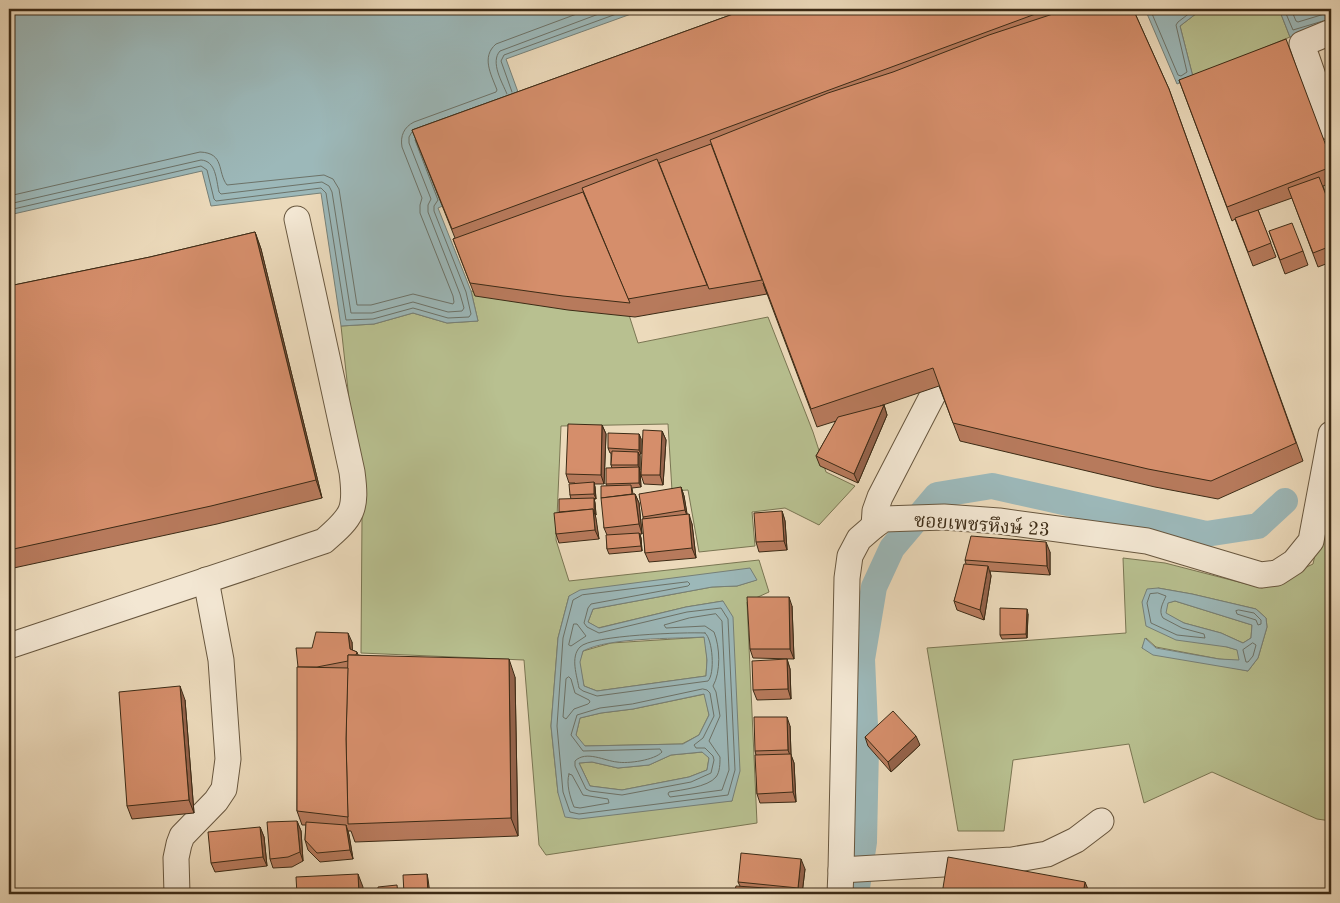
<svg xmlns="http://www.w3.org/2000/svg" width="1340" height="903" font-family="'Old Standard TT','Noto Serif Thai',serif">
<rect width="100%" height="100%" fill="#ecdabb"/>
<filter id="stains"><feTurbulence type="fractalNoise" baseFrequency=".004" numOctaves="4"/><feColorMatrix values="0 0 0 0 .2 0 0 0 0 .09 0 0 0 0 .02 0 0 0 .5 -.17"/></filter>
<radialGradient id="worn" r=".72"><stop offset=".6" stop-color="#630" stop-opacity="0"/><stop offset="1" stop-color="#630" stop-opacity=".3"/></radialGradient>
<g fill="#b8c090" stroke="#7a7653" fill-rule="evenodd">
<path d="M1212 9H1279L1290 37 1193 77 1180 26 1197 13 1212 12Z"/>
<path d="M471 291 629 315 638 343 768 317 813 432 826 472 855 486 819 525 785 508 752 512 755 546 699 552 688 490 672 491 668 424 561 426 556 540 569 581 759 560 769 592 747 602 757 823 546 855 539 845 524 660 361 653 362 518 341 326 374 324 413 313 447 323 478 321ZM750 569 756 580 737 586 712 587 593 609 588 622 598 628 686 607 723 601 732 801 558 793 551 726 558 638 569 596Z"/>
<path d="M1331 482V821L1317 819 1212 772 1144 803 1129 744 1013 760 1004 831H958L927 648 1126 633 1123 558 1165 563 1262 588 1313 564ZM1158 588 1192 594 1256 609 1266 618 1267 627 1258 658 1248 671 1142 648 1146 638 1156 647 1219 659 1240 661 1238 650 1227 647 1142 602Z"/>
<path d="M1175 601 1252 625 1251 638 1243 643 1221 633 1184 623 1165 614 1167 603Z"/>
<path d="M705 637 707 660 706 676 597 691 584 686 579 662 583 651 611 643Z"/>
<path d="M705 694 709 715 699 735 682 744 584 746 576 735 580 718 601 713 633 709Z"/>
<path d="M703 752 709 758 707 770 689 777 622 790 590 786 579 763 592 762 618 768 649 765 671 755Z"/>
</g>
<g fill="#9cb8b9" stroke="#768078" fill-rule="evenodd">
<path d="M9 9H645L506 59 522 103 445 205 438 208 471 291 478 321 447 323 413 313 374 324 341 326 321 193 211 206 202 171 9 215Z"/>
<path d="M1145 9H1212V12L1197 13 1180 26 1193 77 1177 84Z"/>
<path d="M1279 9H1331V23L1290 37Z"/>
<path d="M750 568 757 580 737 586 712 587 593 609 588 622 599 628 686 607 723 601 733 617 740 771 732 801 579 819 565 817 558 793 551 726 558 638 569 596 580 590ZM704 637 707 660 706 676 597 691 584 686 580 662 583 651C610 637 673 639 704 637ZM704 694 709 715 699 735 683 744 585 746 576 735 580 718 601 713 633 709ZM702 752 709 758 707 770 689 777 622 790 590 786 579 763 592 762 618 768 649 765 671 755Z"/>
<path d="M1158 588 1192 594 1256 609 1266 618 1267 627 1258 658 1248 671 1153 655 1142 648 1145 638 1156 648 1219 659 1239 660 1237 650 1227 647 1176 640 1146 626 1142 602 1147 589ZM1175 601 1252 625 1251 638 1243 643 1221 633 1184 623 1166 613 1168 603Z"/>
</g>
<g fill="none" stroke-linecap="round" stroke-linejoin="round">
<g stroke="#6c7268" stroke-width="1">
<path d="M1150 9 1178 75 1181 76 1187 72 1176 25 1178 22 1195 9"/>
<path d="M1284 9 1293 30 1323 21"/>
<path d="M1291 9 1296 21 1298 22 1331 12"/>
<path d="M512 92 501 61 504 55 630 9"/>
<path d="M507 94C502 82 490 62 500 51L612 9"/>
<path d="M9 196 200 152C225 153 217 172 227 185L324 175 333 179 339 189 357 305H371L413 294 453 304 454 302 453 296 420 213V205L422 198 402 147C400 136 404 127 414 122L496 92 497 90C491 74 481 57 496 44L590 9"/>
<path d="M9 204 201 160C216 161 216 179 219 192L221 194 322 182 329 186 332 192 351 313H372L413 302 448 312 462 311 464 308 460 294 428 212V205L431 199 409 143V137L412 132"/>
<path d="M9 210 201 166 207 170 214 199 216 201 321 188 326 193 346 320 373 319 413 308 448 318 469 317 471 314 466 292 434 211V206L438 200 415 140"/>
<path d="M688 582 690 584 688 586 591 604 588 608 584 623 587 627 599 633 687 612 721 608 728 619 735 770 728 795 579 814 570 812 563 792 557 726 563 638 573 600 582 595Z"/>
<path d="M1158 593 1166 596C1163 603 1158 611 1163 618L1182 628 1204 634 1205 638 1177 635 1151 623 1147 603 1150 594Z"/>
<path d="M1239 610 1254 613 1261 620V624L1258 625 1256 620 1237 614 1236 611Z"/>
<path d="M716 614 722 621 729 770 722 790 670 797 668 794 669 792C681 790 708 787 716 777 720 772 720 763 720 757L709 741 720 716 716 692 713 686C721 672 720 647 714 632L705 626 666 628 664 625 689 618Z"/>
<path d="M574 624H577L586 636 571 646 569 645Z"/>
<path d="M705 633C713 639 715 674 708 681L597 696 583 691 579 688C577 676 570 657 580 647 591 635 686 632 705 633Z"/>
<path d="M1253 643 1256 645 1253 656 1248 662H1246L1243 650Z"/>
<path d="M569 677 571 679 575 693 589 700 590 702 588 704 574 709 566 719 563 717 566 679Z"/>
<path d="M703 689 707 690 710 693 714 716 703 738 694 745 696 748H705L713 756 714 760 711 773 691 782 622 795 590 791 586 789 575 766V761C586 750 605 761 617 762 628 764 655 760 662 752L660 749 583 751 571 735 577 715 600 708 632 704Z"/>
<path d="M569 774 572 775 583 795 608 799 609 803 580 808 574 807C570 797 566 784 569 774Z"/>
</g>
<path stroke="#9cb8b9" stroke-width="26" d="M856 894 864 842 866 748 862 659 874 587 892 548 937 495 992 486 1206 534 1258 526 1285 501"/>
<defs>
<g id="minor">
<path d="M1331 32 1302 44 1331 128"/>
<path d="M874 526 875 511 880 497 939 383"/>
<path d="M9 646 324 541C353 516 357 510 352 472L297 219"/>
<path d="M841 870 1012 860 1047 854 1076 840 1101 821"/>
<path d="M177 894 176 858 179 844 182 836 216 801 224 789 228 759 221 660 206 580"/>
<path d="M840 894 841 870 847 578 850 556 859 539 874 526 884 519 944 517 999 521 1147 541 1261 575 1277 573 1294 562 1311 541 1331 434"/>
</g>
</defs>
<use href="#minor" stroke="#68573f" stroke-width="27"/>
<use href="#minor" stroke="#f3e7d3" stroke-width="25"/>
</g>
<g fill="#b77a5c" stroke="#3c2b16">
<path d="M747 9H1133L1169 89 1303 461 1218 499 1155 487 960 441 939 386 880 406 884 405 887 415 858 483 820 466 816 456 836 421 817 427 763 283 767 294 635 317 568 310 475 296 453 239 455 238 412 130Z"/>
<path d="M1179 80 1331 159V183L1323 186 1331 208V262L1318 267 1292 198 1258 210 1276 257 1253 266 1235 219 1232 221Z"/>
<path d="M1269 231 1303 251 1308 265 1285 274Z"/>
<path d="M255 232 261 249 322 498 217 524 9 569V286L150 257Z"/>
<path d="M602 425 606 434 604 484H594L595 487 596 499H594L595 503 596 515 595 516 599 539 559 543 556 534 559 512 571 499 570 495 575 483H569L566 474Z"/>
<path d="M662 431 666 440 663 485 644 484 641 475Z"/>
<path d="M639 434 641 439V454H640V470L641 487 632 488 633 494H635L639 503 642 534H640L641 538 642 551 609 554 607 549V535L604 528 607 486 606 484 612 468 611 465V453H610L608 448Z"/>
<path d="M681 487 684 496 687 515 692 524 696 558 649 562 645 553 643 517Z"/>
<path d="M782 511 785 521 787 550 759 552 756 542Z"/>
<path d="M1050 552V575L990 571 991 576 984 620 957 610 954 601 966 564 965 560Z"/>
<path d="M792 606 794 659 753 658 750 649Z"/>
<path d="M1028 614 1027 638 1002 639 1000 635Z"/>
<path d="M352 642V650L357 652 358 655 515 677 518 836 355 842 351 831H348L349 835 353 859 320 862 308 850 305 840 306 825H302L297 811 298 667 312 648Z"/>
<path d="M787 659 790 669 791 699 757 700 753 690Z"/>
<path d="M185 700 194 813 132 819 127 806Z"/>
<path d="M790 726 791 755 794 763 796 802 760 803 757 794 756 755 755 751Z"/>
<path d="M865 737 920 745 891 772 868 746Z"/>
<path d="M297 821 301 831 303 861 292 867 273 868 270 859Z"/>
<path d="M260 827 264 837 267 866 215 872 211 863Z"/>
<path d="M805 869 802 894H734L740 886 738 882Z"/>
</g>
<g fill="#95634b" stroke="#3c2b16">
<path d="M255 232 261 249 322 498 316 480Z"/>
<path d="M884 405 887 415 858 483 854 474Z"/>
<path d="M602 425 606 434 604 484 601 475Z"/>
<path d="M662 431 666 440 663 485 660 475Z"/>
<path d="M639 434 641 439V454L639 450Z"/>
<path d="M638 452 640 456V470L638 465Z"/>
<path d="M639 467 640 472 641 487 639 483Z"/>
<path d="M594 482 595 487 596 499 594 494Z"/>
<path d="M681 487 684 496 688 519 685 510Z"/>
<path d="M635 494 639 503 642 534 639 524Z"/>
<path d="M594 498 595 503 596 515 594 511Z"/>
<path d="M593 509 596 518 599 539 595 530Z"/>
<path d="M782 511 785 521 787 550 784 541Z"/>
<path d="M689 514 692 524 696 558 692 548Z"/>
<path d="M639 533 641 538 642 551 641 546Z"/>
<path d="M1046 542 1050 552V575L1047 566Z"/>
<path d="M988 566 991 576 984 620 980 610Z"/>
<path d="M789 597 792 606 794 659 790 649Z"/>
<path d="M1027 609 1028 614 1027 638 1026 634Z"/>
<path d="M348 633 352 642 353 659 350 649Z"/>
<path d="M509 659 515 677 518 836 511 818Z"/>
<path d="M787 659 790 669 791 699 788 689Z"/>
<path d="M180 686 185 700 194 813 189 800Z"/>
<path d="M787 717 790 726 791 755 794 763 796 802 793 792 791 758 788 750Z"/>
<path d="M916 736 920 745 891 772 888 762Z"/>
<path d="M297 821 301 831 303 861 300 852Z"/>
<path d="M346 825 349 835 353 859 350 850Z"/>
<path d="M260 827 264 837 267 866 263 857Z"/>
<path d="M801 859 805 869 802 894H800L798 888Z"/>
<path d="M358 874 363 887V894H359Z"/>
<path d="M427 874 428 879 430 894H428Z"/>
<path d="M1085 882 1090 894H1083Z"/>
</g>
<g fill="#d58e6b" stroke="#3c2b16">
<path d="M747 9H1049L452 229 412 130Z"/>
<path d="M1068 9H1133L1169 89 1296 443 1211 481 1148 469 953 423 933 368 811 409 710 140 828 93 893 72 989 35Z"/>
<path d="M1286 39 1331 159V167L1227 207 1179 80Z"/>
<path d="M711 144 762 280 709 289 659 163Z"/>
<path d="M657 159 707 285 628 299 582 188Z"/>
<path d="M1319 177 1331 208V246L1313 253 1288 188Z"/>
<path d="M583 192 630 303 563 296 470 283 453 239Z"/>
<path d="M1258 210 1271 243 1248 252 1235 218Z"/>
<path d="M1292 223 1303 251 1280 260 1269 231Z"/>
<path d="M255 232 316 480 211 506 9 550V286L150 257Z"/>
<path d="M884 405 854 474 816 456 838 417Z"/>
<path d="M568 424 602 425 601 475 566 474Z"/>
<path d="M643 430 662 431 660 475H641Z"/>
<path d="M608 433 639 434V450L608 448Z"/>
<path d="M612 451 638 452V465H611Z"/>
<path d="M639 467V483L606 484V468Z"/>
<path d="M594 482V494L570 495 569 484Z"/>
<path d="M631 485 632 494 601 498V486Z"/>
<path d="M681 487 685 510 643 517 639 494Z"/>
<path d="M635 494 639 524 604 528 601 498Z"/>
<path d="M594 498V511H593V509L559 512V499Z"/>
<path d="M593 509 595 530 556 534 554 513Z"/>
<path d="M782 511 784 541 756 542 754 513Z"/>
<path d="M689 514 692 548 645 553 642 519Z"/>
<path d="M639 533 641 546 607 549 606 535Z"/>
<path d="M971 536 1046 542 1047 566 965 560Z"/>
<path d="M964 564 988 566 980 610 954 601Z"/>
<path d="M747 597H789L790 649H750Z"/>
<path d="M1000 608 1027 609 1026 634 1000 635Z"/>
<path d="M316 632 348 633 350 649 357 652 356 655H348V661L317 667H298L296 648H312Z"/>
<path d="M348 655 509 659 511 818 348 824 346 739Z"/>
<path d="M787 659 788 689 753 690 752 661Z"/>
<path d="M297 667 348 668 346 739 348 817 297 811Z"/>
<path d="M180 686 189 800 127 806 119 692Z"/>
<path d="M893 711 916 736 888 762 865 737Z"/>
<path d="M754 717H787L788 750 755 751Z"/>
<path d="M791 754 793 792 757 794 755 755Z"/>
<path d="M297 821 300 852 288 857 270 859 267 822Z"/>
<path d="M306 822 346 825 350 850 317 853 305 840Z"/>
<path d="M260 827 263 857 211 863 208 832Z"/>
<path d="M741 853 801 859 798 888 738 882Z"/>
<path d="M948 857 1085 882 1083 894H942Z"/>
<path d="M358 874 359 894H297L296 877Z"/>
<path d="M427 874 428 894H404L403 875Z"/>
<path d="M397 885 398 894H378V887Z"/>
<path d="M736 886 780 889 779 894H734Z"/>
</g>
<g text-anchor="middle" stroke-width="4.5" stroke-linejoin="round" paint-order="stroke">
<g font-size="19" fill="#3c2b16" stroke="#f3e7d3">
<text transform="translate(982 524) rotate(4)" y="7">ซอยเพชรหึงษ์ 23</text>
</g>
</g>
<rect width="1340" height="903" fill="none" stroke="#ecdabb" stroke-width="30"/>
<rect x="10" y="10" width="1320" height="883" fill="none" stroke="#3c2b16" stroke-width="2.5"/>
<rect x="15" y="15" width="1310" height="873" fill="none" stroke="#3c2b16"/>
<rect width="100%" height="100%" filter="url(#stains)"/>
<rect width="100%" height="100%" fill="url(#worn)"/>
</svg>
